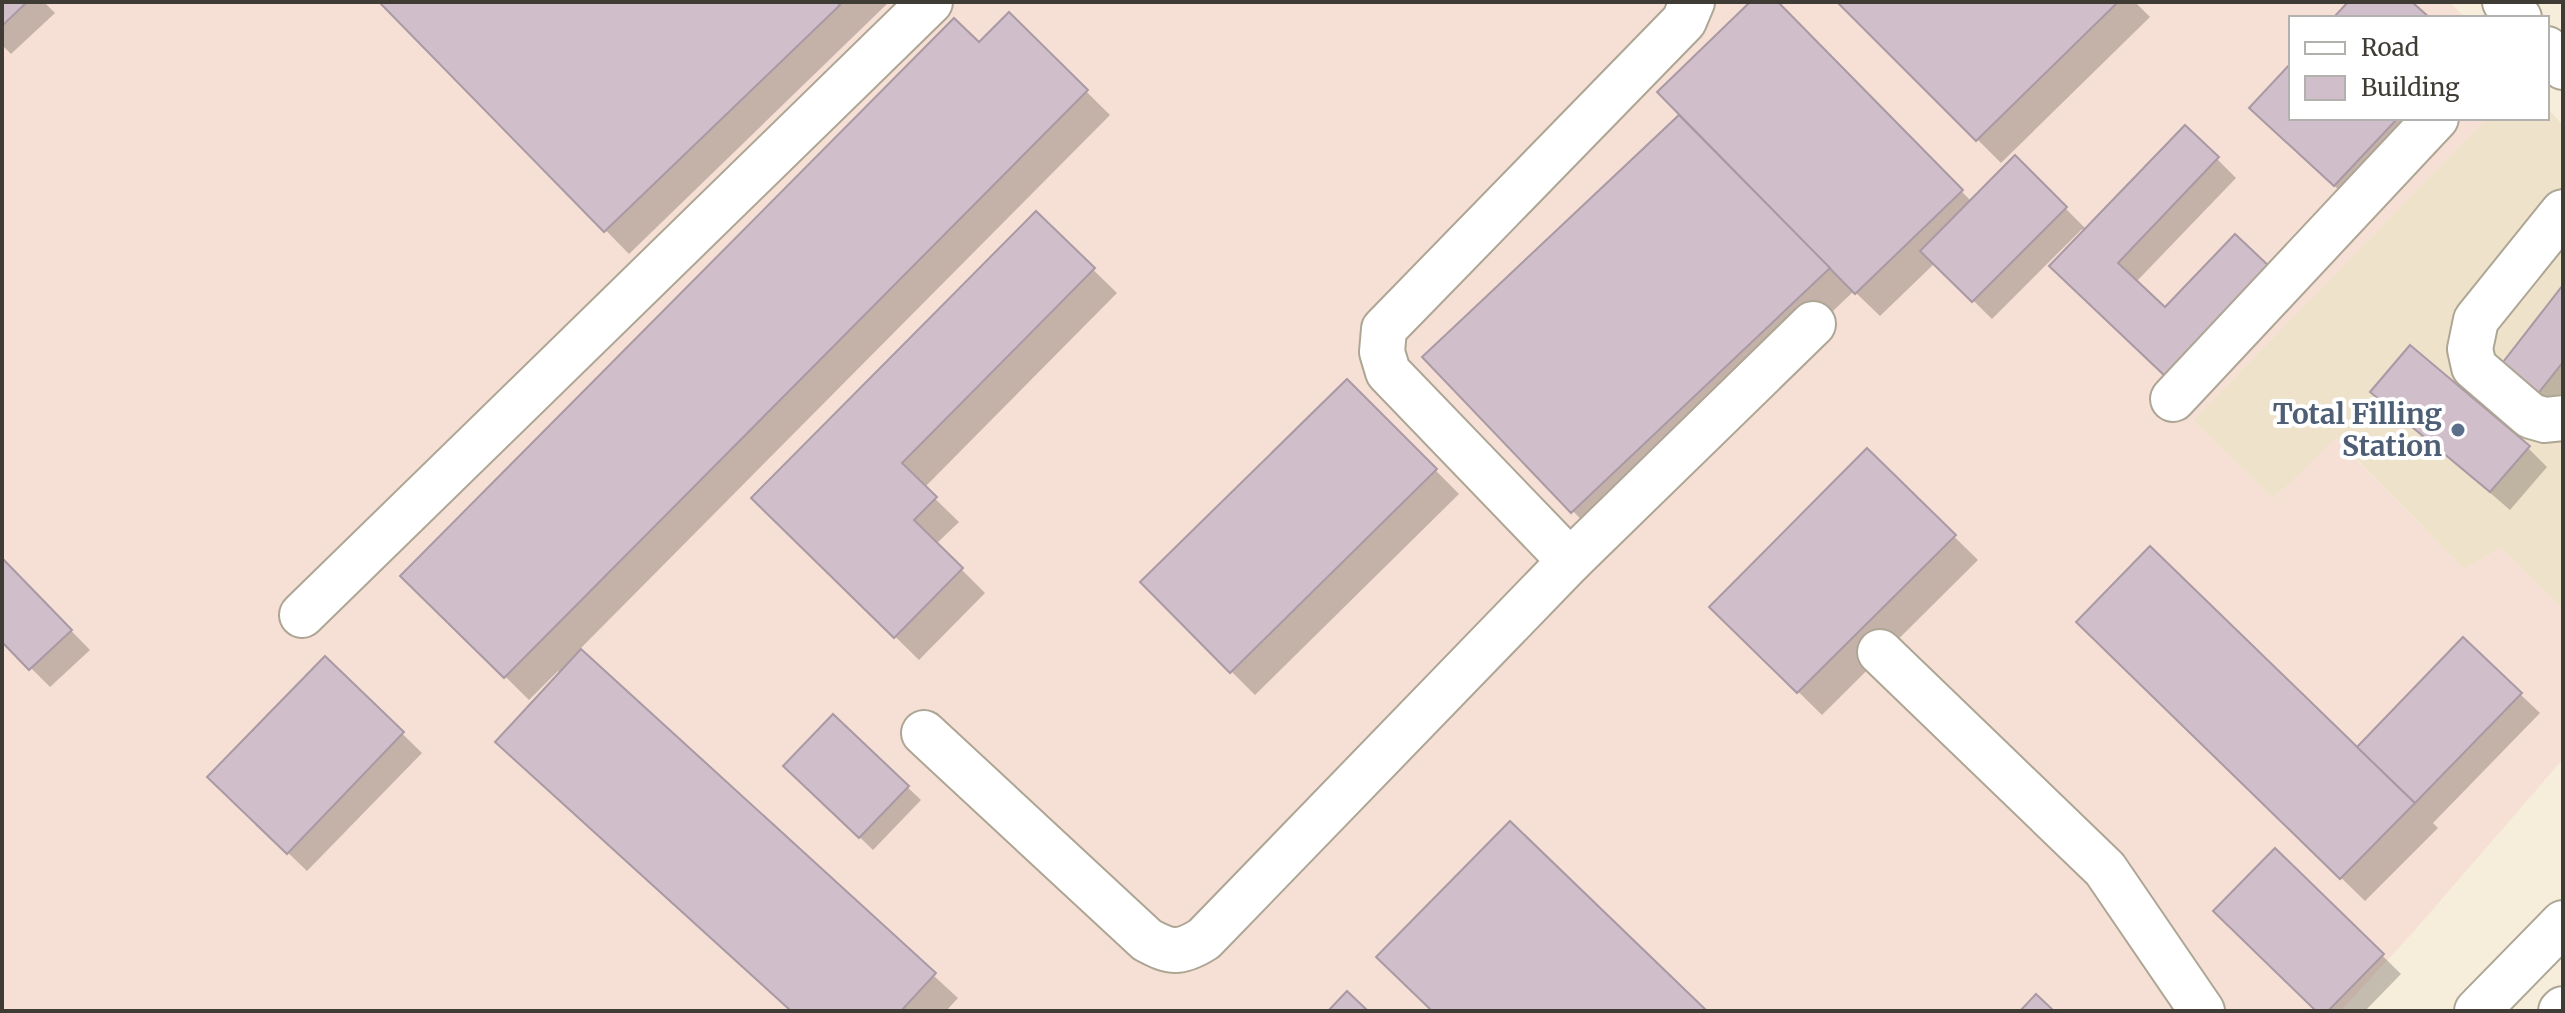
<svg xmlns="http://www.w3.org/2000/svg" width="2565" height="1013" font-family="Merriweather,serif">
<rect width="100%" height="100%" fill="#f6eddb"/>
<path fill="#eee2ca" d="M2547 108 2563 125V610L2501 548 2464 569 2336 438 2273 499 2193 420 2487 118H2547Z"/>
<path fill="#f6dfd4" d="M2 2H2450L2465 18H2291V118H2487L2193 420 2273 499 2335 438 2464 569 2501 548 2563 610V759L2414 931 2341 1011H2Z"/>
<g fill="#0003">
<path d="M2 2H44L55 13 11 54 2 45Z"/>
<path d="M382 2H889L629 254Z"/>
<path d="M1753 2H1775L1972 202 2015 158 2087 230 2217 159 2236 178 2136 282 2185 394 2082 229 1992 319 1935 263 1880 316 1854 291 1596 535 1425 357 1682 115Z"/>
<path d="M1840 2H2135L2150 17 2001 163Z"/>
<path d="M1009 15 1110 115 579 650 958 998 946 1011H791L561 674 558 671 529 700 403 576Z"/>
<path d="M2291 66V118H2434L2354 204 2271 127Z"/>
<path d="M1036 214 1117 293 924 488 959 522 936 544 985 593 919 660 754 498Z"/>
<path d="M2563 288V391L2551 407 2516 379Z"/>
<path d="M1347 381 1459 494 1255 695 1142 582Z"/>
<path d="M2373 392 2528 448 2547 467 2510 510Z"/>
<path d="M1867 451 1978 560 1822 715 1712 607Z"/>
<path d="M2 560 90 650 50 687 2 639Z"/>
<path d="M2463 640 2540 713 2433 823 2438 828 2365 901 2102 645 2357 749Z"/>
<path d="M325 658 422 753 307 871 229 796Z"/>
<path d="M833 717 921 800 873 850 786 766Z"/>
<path d="M2275 850 2401 974 2365 1011H2318Z"/>
</g>
<g fill="#d0beca" stroke="#a999a4" stroke-width="2">
<path d="M2 2H27L2 26Z"/>
<path d="M379 2H837L840 5 604 232Z"/>
<path d="M1750 2H1778L1963 190 1855 294 1657 92Z"/>
<path d="M1837 2H2118L1976 141Z"/>
<path d="M2348 2H2412L2430 18H2333Z"/>
<path d="M1009 12 1088 90 504 678 400 576 954 18 979 42Z"/>
<path d="M2291 63V118H2398L2334 186 2249 108Z"/>
<path d="M1679 115 1830 268 1571 513 1422 357Z"/>
<path d="M2185 125 2219 157 2118 263 2165 307 2235 234 2270 267 2165 376 2049 266Z"/>
<path d="M2015 155 2067 207 1972 302 1920 251Z"/>
<path d="M1036 211 1095 268 902 463 937 497 914 520 963 568 894 638 751 498Z"/>
<path d="M2563 285V362L2537 395 2500 366Z"/>
<path d="M2410 345 2530 446 2490 492 2370 392Z"/>
<path d="M1347 379 1437 469 1230 673 1140 582Z"/>
<path d="M1867 448 1956 535 1797 693 1709 607Z"/>
<path d="M2150 546 2415 803 2340 879 2076 622Z"/>
<path d="M2 558 72 630 29 670 2 642Z"/>
<path d="M2463 637 2522 693 2415 803 2357 747Z"/>
<path d="M581 649 936 973 901 1011H791L495 742Z"/>
<path d="M325 656 404 732 287 854 207 777Z"/>
<path d="M833 714 909 786 859 838 783 766Z"/>
<path d="M1510 821 1707 1011H1432L1376 957Z"/>
<path d="M2275 848 2384 954 2328 1011H2316L2213 911Z"/>
<path d="M1347 991 1368 1011H1328Z"/>
<path d="M2036 994 2054 1011H2020Z"/>
</g>
<g fill="none" stroke-linecap="round" stroke-linejoin="round">
<defs>
<g id="minor">
<path d="M2563 212 2476 320 2470 349 2474 367 2531 416 2545 420 2563 418"/>
<path d="M2173 399 2436 118"/>
<path d="M1570 561 1388 372 1382 352 1384 329 1684 21 1692 2"/>
<path d="M302 615 930 2"/>
<path d="M1880 652 2105 869 2202 1011"/>
<path d="M924 733 1147 940C1171 953 1180 954 1204 939L1570 561 1813 324"/>
</g>
<g id="major">
<path d="M2505 2 2519 18"/>
<path d="M2547 49 2563 67"/>
<path d="M2477 1011 2563 923"/>
<path d="M2561 1011 2563 1009"/>
</g>
</defs>
<use href="#minor" stroke="#aea695" stroke-width="48"/>
<use href="#major" stroke="#aea695" stroke-width="48"/>
<use href="#minor" stroke="#fff" stroke-width="44"/>
<use href="#major" stroke="#fff" stroke-width="44"/>
</g>
<circle fill="#5c6f8a" stroke="#fff" stroke-width="3" cx="2458" cy="430" r="8"/>
<g text-anchor="middle" stroke-width="8" stroke-linejoin="round" paint-order="stroke">
<g font-size="28" font-weight="bold" fill="#4e5e75" stroke="#fff" text-anchor="end">
<text x="2442" y="424">Total Filling<tspan x="2442" dy="32">Station</tspan></text>
</g>
</g>
<rect width="2565" height="1013" fill="none" stroke="#3f3c35" stroke-width="8"/>
<rect x="2289" y="16" width="260" height="104" fill="#ffffff" stroke="#b2b1ae" stroke-width="2"/>
<rect x="2305" y="42" width="40" height="12" fill="#ffffff" stroke="#b2b1ae" stroke-width="2"/>
<text x="2361" y="56" font-size="24" fill="#3f3c35">Road</text>
<rect x="2305" y="76" width="40" height="24" fill="#d0beca" stroke="#b2b1ae" stroke-width="2"/>
<text x="2361" y="96" font-size="24" fill="#3f3c35">Building</text>
</svg>
